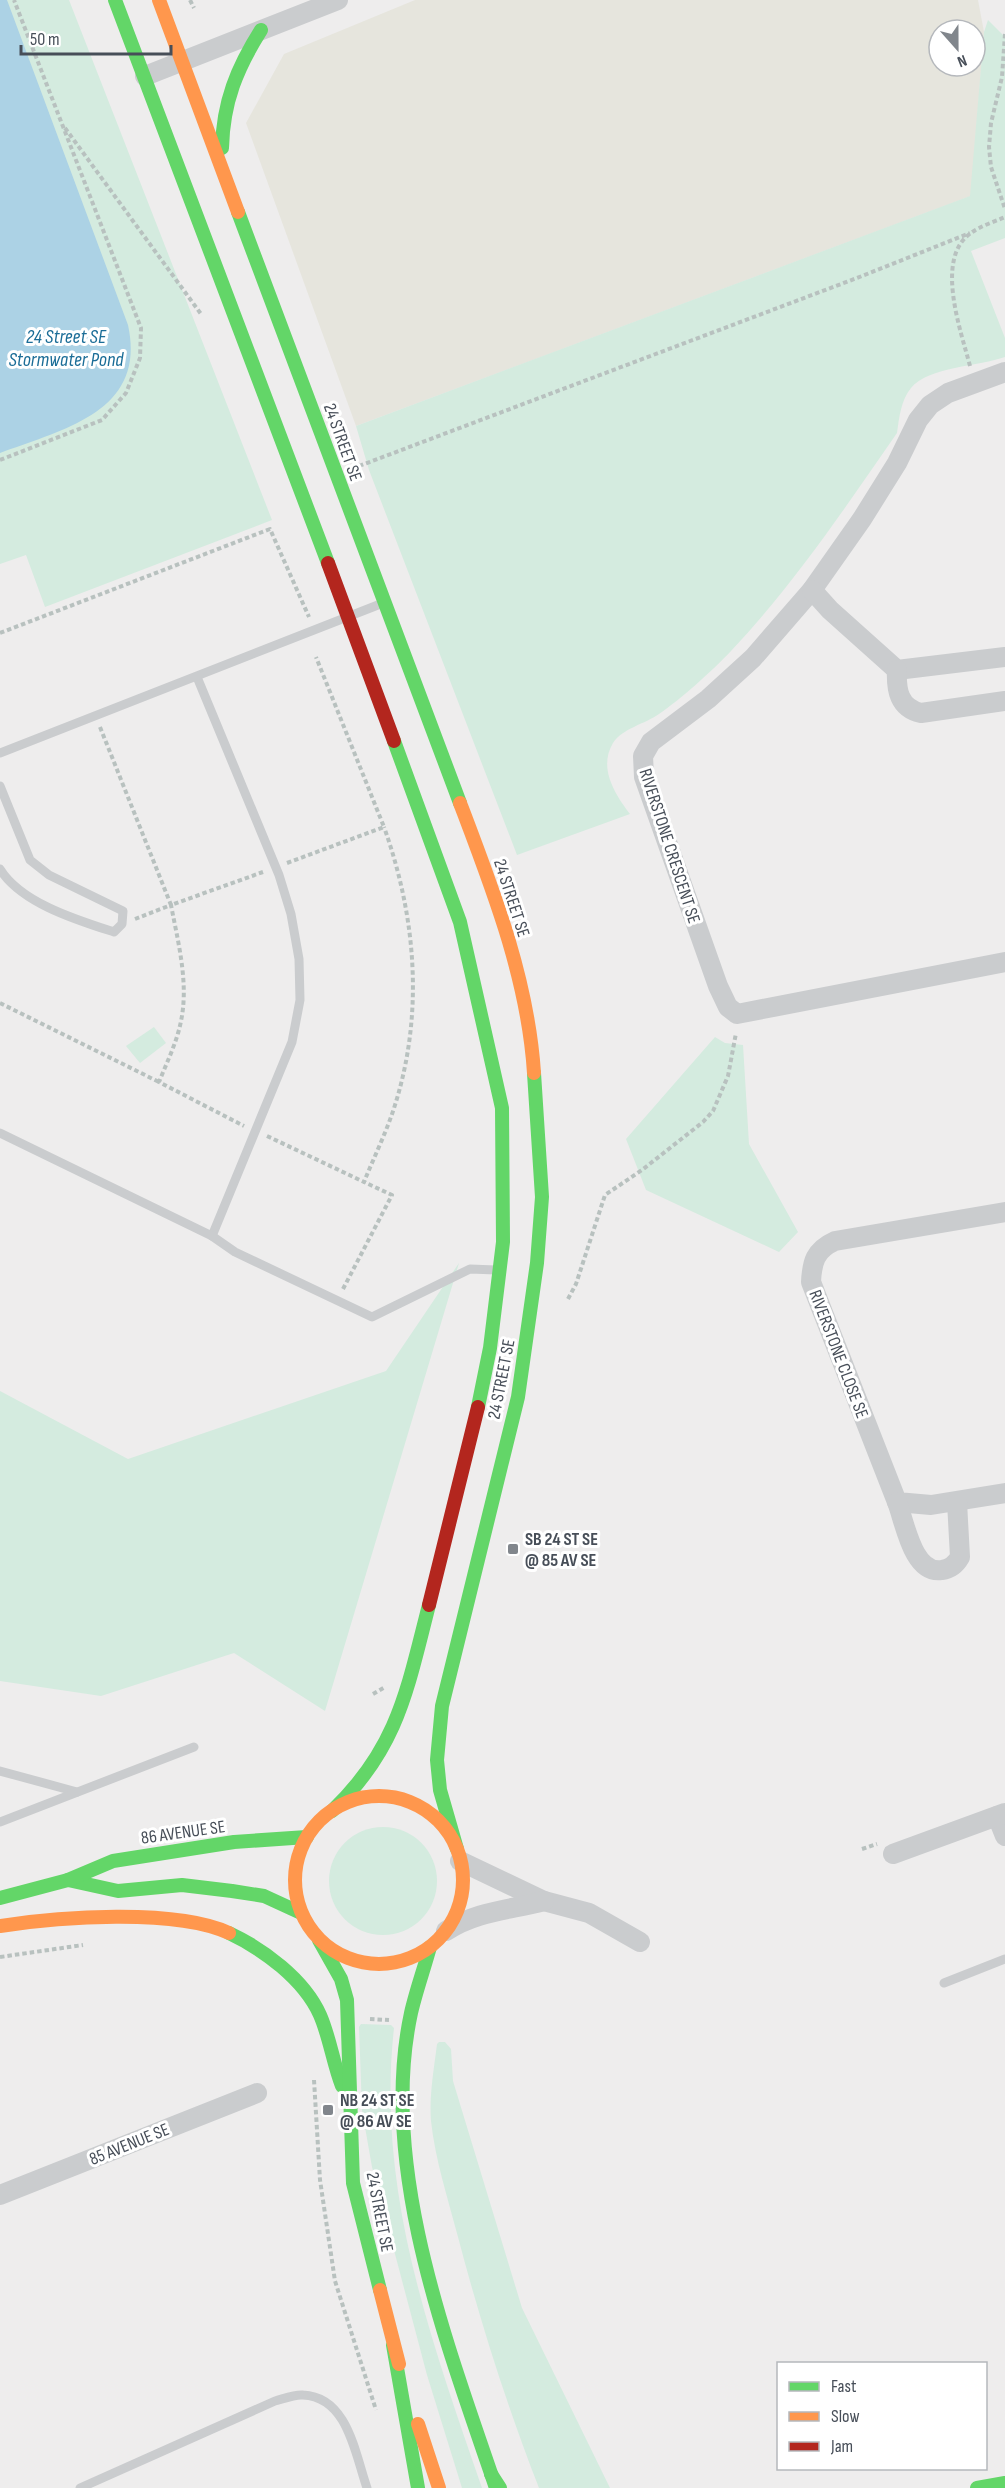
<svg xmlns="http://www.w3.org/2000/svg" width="1005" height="2488" font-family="'Sofia Sans Condensed',sans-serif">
<rect width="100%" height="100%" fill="#eeeded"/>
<path fill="#e6e5dd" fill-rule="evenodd" d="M415 0H978L984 32 971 196 356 426 246 123 284 54ZM939 30H975V66H939Z"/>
<g fill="#d4ebdf">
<path d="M0 0H69L272 520 45 607 26 555 0 564Z"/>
<path d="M988 20 1005 37V238L971 251 1005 338V357C980 366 928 367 911 388 901 400 899 418 897 433 845 508 794 584 731 651 713 670 680 700 659 714 645 724 623 728 613 743 598 768 615 794 630 814L517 855 369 470 356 426 970 196 984 32Z"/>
<path d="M154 1027 166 1043 140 1063 126 1046Z"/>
<path d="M715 1037 725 1043 743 1045 749 1144 798 1232 779 1252 646 1190 626 1139Z"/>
<path d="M459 1263 325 1711 234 1653 101 1696 0 1681V1391L128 1459 386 1371Z"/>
<circle cx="383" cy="1881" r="54"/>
<path d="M361 2024 391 2025 394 2028C376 2190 430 2337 482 2488H462L427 2375 372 2167 362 2110 359 2027Z"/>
<path d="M439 2042H445L451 2049 453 2081 522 2308 610 2488H539C507 2406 480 2321 458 2237 448 2199 435 2159 431 2121 429 2096 434 2069 437 2044Z"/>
</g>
<path fill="#acd2e5" d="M0 0H7L128 325C147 412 63 429 0 453Z"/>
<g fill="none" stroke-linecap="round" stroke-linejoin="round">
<g stroke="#b8c1bf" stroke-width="4" stroke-dasharray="4.5 3" stroke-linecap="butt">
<path d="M190 0 194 8"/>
<path d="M1005 34 1002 77 991 123 989 147 991 167 1005 209"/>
<path d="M65 128 201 314"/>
<path d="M970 366C961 331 934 258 971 233 980 226 994 222 1005 217"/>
<path d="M0 460 102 420 126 393 140 358 141 328 14 0"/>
<path d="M359 466 857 278 970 233"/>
<path d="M0 633 270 529 309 617"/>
<path d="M100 727 171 905 263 872"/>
<path d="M287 863 384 827 316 657"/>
<path d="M135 919 171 905C178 942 189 983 181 1021 177 1042 167 1062 159 1082L244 1126"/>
<path d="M0 1003 159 1082"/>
<path d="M267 1136 364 1182C374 1157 387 1131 395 1105 424 1013 416 917 384 827"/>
<path d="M343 1289 392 1195 364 1182"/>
<path d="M568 1299 576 1284 605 1195 642 1170 703 1122 713 1111 728 1076 736 1033"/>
<path d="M373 1694 385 1687"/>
<path d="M862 1849 877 1844"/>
<path d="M0 1957 83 1945"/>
<path d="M370 2019 389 2020"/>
<path d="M314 2080 320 2180 335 2281 376 2410"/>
</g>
<g stroke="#caccce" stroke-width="9">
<path d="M197 677 279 875 291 914 299 959 300 1000 292 1042 212 1236"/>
<path d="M0 753 383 603"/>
<path d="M0 786 30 860 49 875 123 911 122 924 114 932C77 920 21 903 0 869"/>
<path d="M0 1133 212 1236 235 1252 372 1317 470 1269 496 1270"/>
<path d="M0 1771 77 1792"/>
<path d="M0 1822 194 1747"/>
<path d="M944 1983 1005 1959"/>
<path d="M80 2488 275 2401C283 2399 295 2394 303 2395 348 2397 355 2454 367 2488"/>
</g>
<g stroke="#caccce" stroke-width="20">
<path d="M145 76 338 0"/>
<path d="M1005 372 948 393 930 405 918 420 897 463 862 519 812 590 753 658 708 699 651 742 643 756 644 777 718 986 728 1007 737 1014 1005 962"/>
<path d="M812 590 830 610 897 670 1005 657"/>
<path d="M897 670C896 690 899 708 921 713L1005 701"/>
<path d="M1005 1212 835 1241C815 1250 812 1262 811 1282L897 1502 931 1505 1005 1493"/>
<path d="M897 1502C905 1523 913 1575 942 1570 950 1569 956 1564 960 1557L957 1502"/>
<path d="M997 1816 1005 1836"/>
<path d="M893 1854 1005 1813"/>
<path d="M460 1861 544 1901 589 1913 640 1942"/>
<path d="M446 1931C477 1911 510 1910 544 1901"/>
<path d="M0 2195 257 2093"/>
</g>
<g stroke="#63d668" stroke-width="14">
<path d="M115 0 328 563"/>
<path d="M222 148C223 102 237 68 261 30"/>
<path d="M238 212 460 803"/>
<path d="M394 741 460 922 502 1108 503 1242 490 1348 478 1407"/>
<path d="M332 1811C398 1748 407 1690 429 1605"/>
<path d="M457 1849 440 1790 437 1760 442 1706 518 1397 537 1263 542 1197 534 1073"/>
<path d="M68 1880 118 1891 182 1885 232 1891 264 1896 301 1913"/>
<path d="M0 1898 68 1880 113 1861 234 1842 307 1837"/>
<path d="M229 1933C263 1949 304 1979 320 2015 330 2038 333 2063 342 2086"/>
<path d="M319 1940 341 1979 347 2000 353 2183 380 2290"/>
<path d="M430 1947C424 1969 416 1991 411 2013 378 2166 447 2344 496 2488"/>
<path d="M393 2345 418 2488"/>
<path d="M491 2474 500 2488"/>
<path d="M977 2488 1005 2483"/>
</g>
<g stroke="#ff974d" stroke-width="14">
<path d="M159 0 238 212"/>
<path d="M460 803C493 890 528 979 534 1073"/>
<circle cx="379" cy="1880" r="84"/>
<path d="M0 1926C58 1917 175 1908 229 1933"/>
<path d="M380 2290 399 2364"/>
<path d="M418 2424 439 2488"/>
</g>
<g stroke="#b3261e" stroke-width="14">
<path d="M328 563 394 741"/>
<path d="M429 1605 478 1407"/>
</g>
</g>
<g fill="#81868c" stroke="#fff" stroke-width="2">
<rect x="507" y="1543" width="12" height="12" rx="3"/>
<rect x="322" y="2104" width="12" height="12" rx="3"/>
</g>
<g text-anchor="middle" stroke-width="6" stroke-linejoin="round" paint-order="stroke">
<g font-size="18" fill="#474e58" stroke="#fff">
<text transform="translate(343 442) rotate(70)" y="6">24 STREET SE</text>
<text transform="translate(670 846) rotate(72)" y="6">RIVERSTONE CRESCENT SE</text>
<text transform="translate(512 898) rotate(72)" y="6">24 STREET SE</text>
<text transform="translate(839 1354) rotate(69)" y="6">RIVERSTONE CLOSE SE</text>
<text transform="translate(501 1379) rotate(-79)" y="6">24 STREET SE</text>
<text transform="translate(183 1832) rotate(-8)" y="6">86 AVENUE SE</text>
<text transform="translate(129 2144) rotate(-22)" y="6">85 AVENUE SE</text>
<text transform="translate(380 2212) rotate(79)" y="6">24 STREET SE</text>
</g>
<g font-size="18" font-weight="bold" fill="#474e58" stroke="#fff" text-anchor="start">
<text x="525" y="1545">SB 24 ST SE<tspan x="525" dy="21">@ 85 AV SE</tspan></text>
<text x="340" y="2106">NB 24 ST SE<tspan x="340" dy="21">@ 86 AV SE</tspan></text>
</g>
<g font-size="20" font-style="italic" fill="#1b6d97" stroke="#fff">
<text x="66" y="343">24 Street SE<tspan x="66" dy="23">Stormwater Pond</tspan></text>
</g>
</g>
<rect x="777" y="2362" width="210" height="108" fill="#ffffff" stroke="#b5b8bc" stroke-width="1.5"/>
<rect x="789" y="2382" width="30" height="9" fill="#63d668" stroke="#b5b8bc" stroke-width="1.5"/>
<text x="831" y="2392" font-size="18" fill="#474e58">Fast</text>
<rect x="789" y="2412" width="30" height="9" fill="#ff974d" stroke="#b5b8bc" stroke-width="1.5"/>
<text x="831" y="2422" font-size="18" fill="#474e58">Slow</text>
<rect x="789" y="2442" width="30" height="9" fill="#b3261e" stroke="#b5b8bc" stroke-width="1.5"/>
<text x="831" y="2452" font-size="18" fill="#474e58">Jam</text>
<g transform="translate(957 48) rotate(159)"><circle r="28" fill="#ffffff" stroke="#b5b8bc" stroke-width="1.5"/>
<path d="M0-4.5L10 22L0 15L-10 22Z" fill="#81868c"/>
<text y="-9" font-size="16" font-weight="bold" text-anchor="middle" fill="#474e58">N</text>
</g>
<path d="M21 45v9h150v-9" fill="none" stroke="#474e58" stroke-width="3"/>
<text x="30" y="45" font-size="18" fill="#474e58" stroke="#ffffff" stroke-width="4.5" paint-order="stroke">50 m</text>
</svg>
